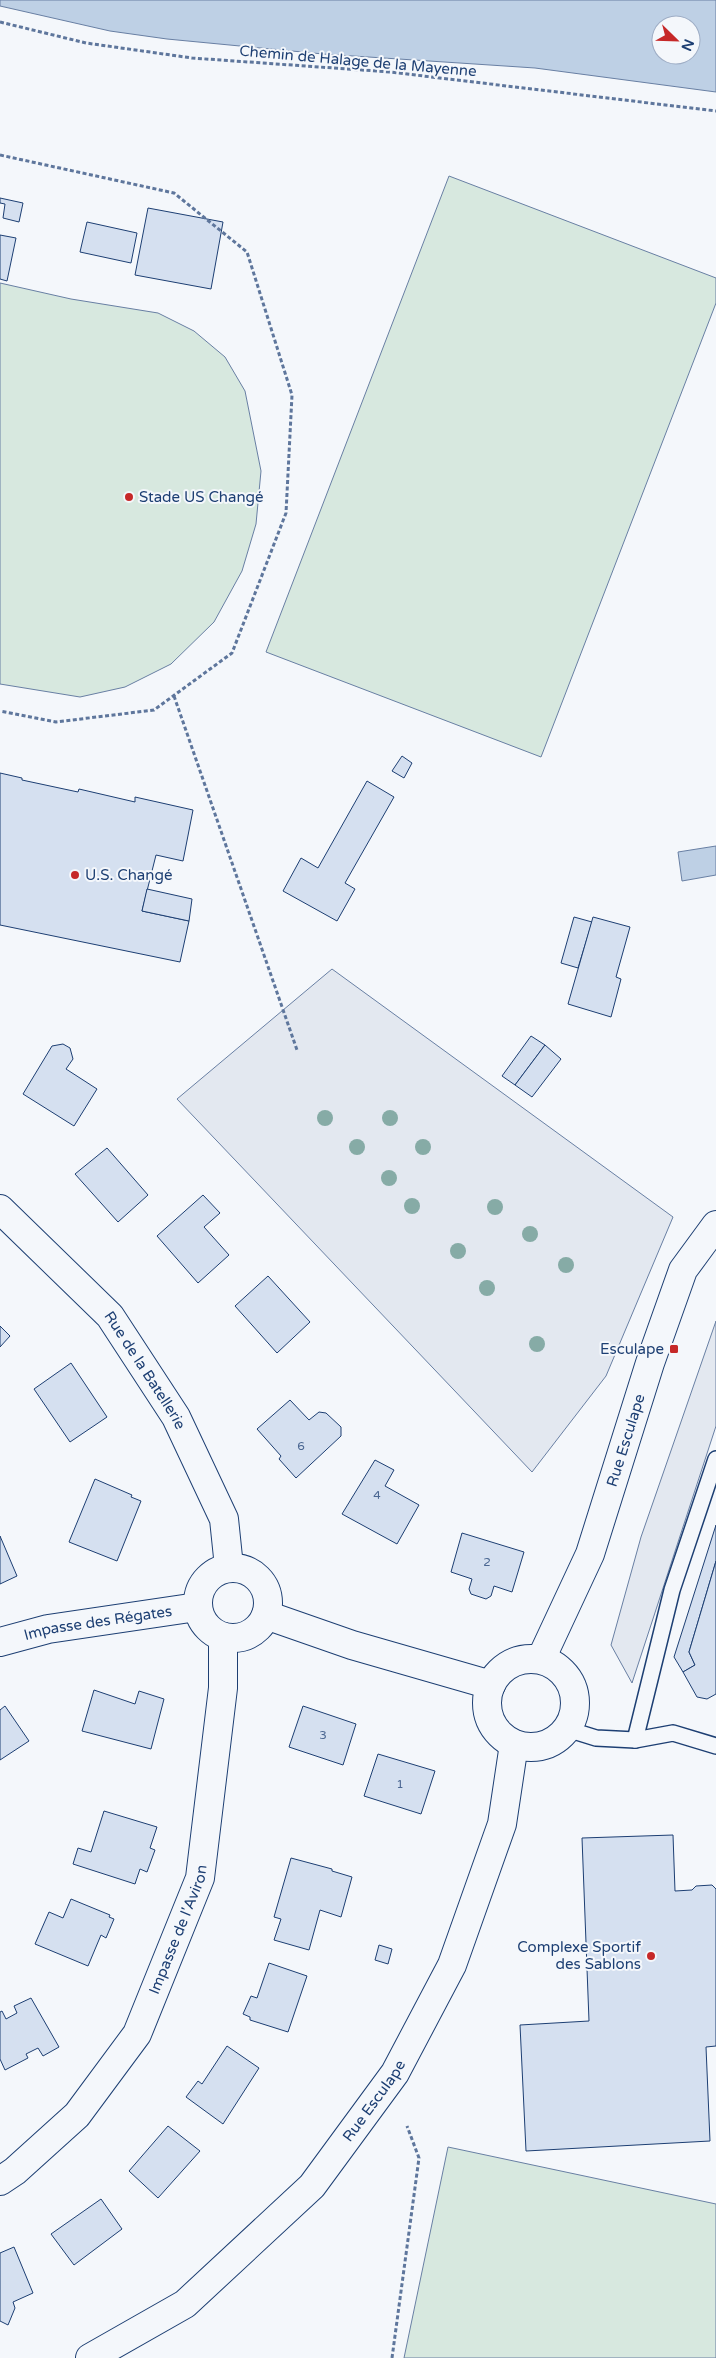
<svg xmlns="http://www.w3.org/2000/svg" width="716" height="2358" font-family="'Varela Round',sans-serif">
<rect width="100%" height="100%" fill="#f4f7fb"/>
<g fill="#d7e8df" stroke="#687fa3">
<path d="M449 176 716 278V303L541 757 266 652Z"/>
<path d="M0 283 71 299 158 313 194 331 225 357 245 391 261 471 256 524 242 571 214 622 171 664 125 687 80 697 0 684Z"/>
<path d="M448 2147 716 2204V2358H404Z"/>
</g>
<g fill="#e3e8f0" stroke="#687fa3">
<path d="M332 969 673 1217 606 1376 532 1472 177 1099Z"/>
<path d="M716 1321V1426L632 1683 611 1645 641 1537Z"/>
</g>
<g fill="#bed0e5" stroke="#687fa3" fill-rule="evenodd">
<path d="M0 0H716V92L535 68 323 54 167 39 110 31 0 6ZM661 25H691V55H661Z"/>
<path d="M716 846V875L682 881 678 852Z"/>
</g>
<g fill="#d5e0f0" stroke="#1d3f73">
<path d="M0 198 23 203 19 222 3 218 5 204 0 203Z"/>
<path d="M148 208 223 222 211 289 135 275Z"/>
<path d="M87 222 137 233 131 263 80 252Z"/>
<path d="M0 235 16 238 7 281 0 279Z"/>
<path d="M402 756 412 763 404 778 392 771Z"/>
<path d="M0 773 22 778V780L78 792 79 789 135 802V797L193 810 183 861 156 855 142 911 189 921 180 962 0 925Z"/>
<path d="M367 781 394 797 345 883 355 889 337 921 283 891 301 858 318 868Z"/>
<path d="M147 889 192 899 189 921 142 911Z"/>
<path d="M574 917 592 922 578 968 561 963Z"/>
<path d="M593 917 630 927 616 977 621 979 611 1017 568 1004Z"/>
<path d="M531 1036 545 1045 515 1085 502 1076Z"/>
<path d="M63 1044 70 1048 73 1059 66 1069 97 1089 74 1126 23 1094 52 1046Z"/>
<path d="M545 1045 561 1059 532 1097 515 1085Z"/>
<path d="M107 1148 148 1195 118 1222 75 1174Z"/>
<path d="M203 1195 220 1213 204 1227 229 1255 198 1283 157 1236Z"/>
<path d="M268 1276 310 1322 277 1353 235 1306Z"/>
<path d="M0 1326 10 1336 0 1347Z"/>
<path d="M71 1363 107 1417 70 1442 34 1389Z"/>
<path d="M290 1400 309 1420 319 1412 326 1413 341 1427V1436L296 1478 279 1459 281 1456 257 1429Z"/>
<path d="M375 1460 394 1470 385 1486 419 1505 397 1544 342 1514Z"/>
<path d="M95 1479 132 1495 131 1497 141 1501 117 1561 69 1542Z"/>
<path d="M716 1525V1561L689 1652 695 1665 683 1672 674 1657Z"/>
<path d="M462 1533 524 1552 512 1592 494 1586 491 1596 486 1599 471 1594 469 1589 472 1579 451 1572Z"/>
<path d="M0 1536 17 1576 0 1584Z"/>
<path d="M716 1561V1694L707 1699 697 1697 683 1672 695 1665 689 1652Z"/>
<path d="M94 1690 135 1704 139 1691 164 1699 151 1749 82 1731Z"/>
<path d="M5 1706 29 1741 0 1760V1710Z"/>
<path d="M303 1706 356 1724 343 1765 289 1747Z"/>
<path d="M378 1754 435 1771 421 1814 364 1796Z"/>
<path d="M104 1811 157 1827 150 1848 155 1850 147 1872 140 1869 135 1884 73 1864 78 1848 91 1852Z"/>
<path d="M673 1835 675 1891 692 1890 696 1886 712 1885 716 1889V2046L706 2047 710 2141 526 2151 520 2025 589 2021 582 1838Z"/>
<path d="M291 1858 332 1869V1871L352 1877 341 1917 320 1910 309 1950 274 1940 281 1919 274 1917Z"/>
<path d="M71 1899 110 1915 109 1917 114 1919 106 1938 101 1935 88 1966 35 1944 49 1912 63 1918Z"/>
<path d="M379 1945 392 1949 388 1964 375 1960Z"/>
<path d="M269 1963 307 1976 288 2032 250 2020V2017L243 2014 251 1996 257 1998Z"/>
<path d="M31 1998 59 2047 43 2056 38 2048 26 2054 28 2058 5 2070 0 2059V2012L2 2011 6 2019 17 2013 14 2006Z"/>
<path d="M227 2046 259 2068 223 2124 186 2097 198 2081 202 2084Z"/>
<path d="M168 2126 200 2151 158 2198 129 2171Z"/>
<path d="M101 2199 122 2229 74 2265 51 2234Z"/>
<path d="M14 2247 33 2293 13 2302 15 2308 8 2325 0 2321V2253Z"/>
</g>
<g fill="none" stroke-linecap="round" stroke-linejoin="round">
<defs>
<g id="service">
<path d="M567 1729 596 1738 635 1740 673 1733 716 1746"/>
<path d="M635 1740 672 1590 716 1459"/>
</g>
<g id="minor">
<path id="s1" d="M0 1209 110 1316 176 1417 224 1519 229 1567"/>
<circle cx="233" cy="1603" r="35"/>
<path d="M266 1615 352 1645 491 1685"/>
<path id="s2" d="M0 1642 48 1629 197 1607"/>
<path id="s3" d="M0 2181 15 2171 77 2115 137 2034 200 1878 223 1688V1637"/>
</g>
<g id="tertiary">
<circle cx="531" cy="1703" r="44"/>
<path id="s4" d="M541 1659 590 1554 650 1363 683 1270 716 1225"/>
<path id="s5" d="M90 2358 185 2304 312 2186 395 2073 452 1965 502 1824 514 1744"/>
</g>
</defs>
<use href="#service" stroke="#1d3f73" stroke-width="18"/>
<use href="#minor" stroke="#1d3f73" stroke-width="30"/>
<use href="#tertiary" stroke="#1d3f73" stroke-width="30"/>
<g stroke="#5e769c" stroke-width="3" stroke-dasharray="4 2.5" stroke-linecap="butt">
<path d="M0 22 86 43 192 58 390 72 716 111"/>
<path d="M0 155 174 193 247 252 292 395 286 513 232 653 154 710 56 722 0 711"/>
<path d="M174 696 297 1050"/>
<path d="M392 2358 419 2158 407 2126"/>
</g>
<use href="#service" stroke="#f4f7fb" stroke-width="15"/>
<use href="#minor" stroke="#f4f7fb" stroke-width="28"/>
<use href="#tertiary" stroke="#f4f7fb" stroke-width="28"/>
</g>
<g fill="#86aba6">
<circle cx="325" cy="1118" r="8"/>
<circle cx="390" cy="1118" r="8"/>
<circle cx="357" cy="1147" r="8"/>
<circle cx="423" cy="1147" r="8"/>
<circle cx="389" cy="1178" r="8"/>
<circle cx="412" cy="1206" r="8"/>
<circle cx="495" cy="1207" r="8"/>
<circle cx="530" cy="1234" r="8"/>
<circle cx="458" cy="1251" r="8"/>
<circle cx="566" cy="1265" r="8"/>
<circle cx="487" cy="1288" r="8"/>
<circle cx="537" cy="1344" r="8"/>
</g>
<g fill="#c62828" stroke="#f4f7fb" stroke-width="2">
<circle cx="129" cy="497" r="5"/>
<circle cx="75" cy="875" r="5"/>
<rect x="669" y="1344" width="10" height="10" rx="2.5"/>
<circle cx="651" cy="1956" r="5"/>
</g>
<g text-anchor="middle" stroke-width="4" stroke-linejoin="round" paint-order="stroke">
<g font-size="12" fill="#4b6792">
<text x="301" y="1450">6</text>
<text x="377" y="1499">4</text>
<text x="487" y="1566">2</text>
<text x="323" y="1739">3</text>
<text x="400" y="1788">1</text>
</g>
<g font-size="15" fill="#1d3f73" stroke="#f4f7fb">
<text transform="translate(358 61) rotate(5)" y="5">Chemin de Halage de la Mayenne</text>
<text dy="5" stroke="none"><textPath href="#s1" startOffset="218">Rue de la Batellerie</textPath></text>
<text dy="5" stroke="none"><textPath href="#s4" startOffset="235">Rue Esculape</textPath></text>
<text dy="5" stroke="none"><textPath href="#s2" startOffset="100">Impasse des Régates</textPath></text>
<text dy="5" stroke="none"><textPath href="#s3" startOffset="315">Impasse de l'Aviron</textPath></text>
<text dy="5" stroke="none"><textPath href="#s5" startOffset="388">Rue Esculape</textPath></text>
</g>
<g font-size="15" fill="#1d3f73" stroke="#f4f7fb" text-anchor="start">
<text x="139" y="502">Stade US Changé</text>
<text x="85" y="880">U.S. Changé</text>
<text x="664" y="1354" text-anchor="end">Esculape</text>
<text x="641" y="1952" text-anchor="end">Complexe Sportif<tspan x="641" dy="17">des Sablons</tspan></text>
</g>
</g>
<g transform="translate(676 40) rotate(113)"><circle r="24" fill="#f4f7fb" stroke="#9eadc5"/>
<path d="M0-4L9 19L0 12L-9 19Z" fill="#c62828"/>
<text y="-8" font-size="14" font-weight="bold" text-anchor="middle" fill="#1d3f73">N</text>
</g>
</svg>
